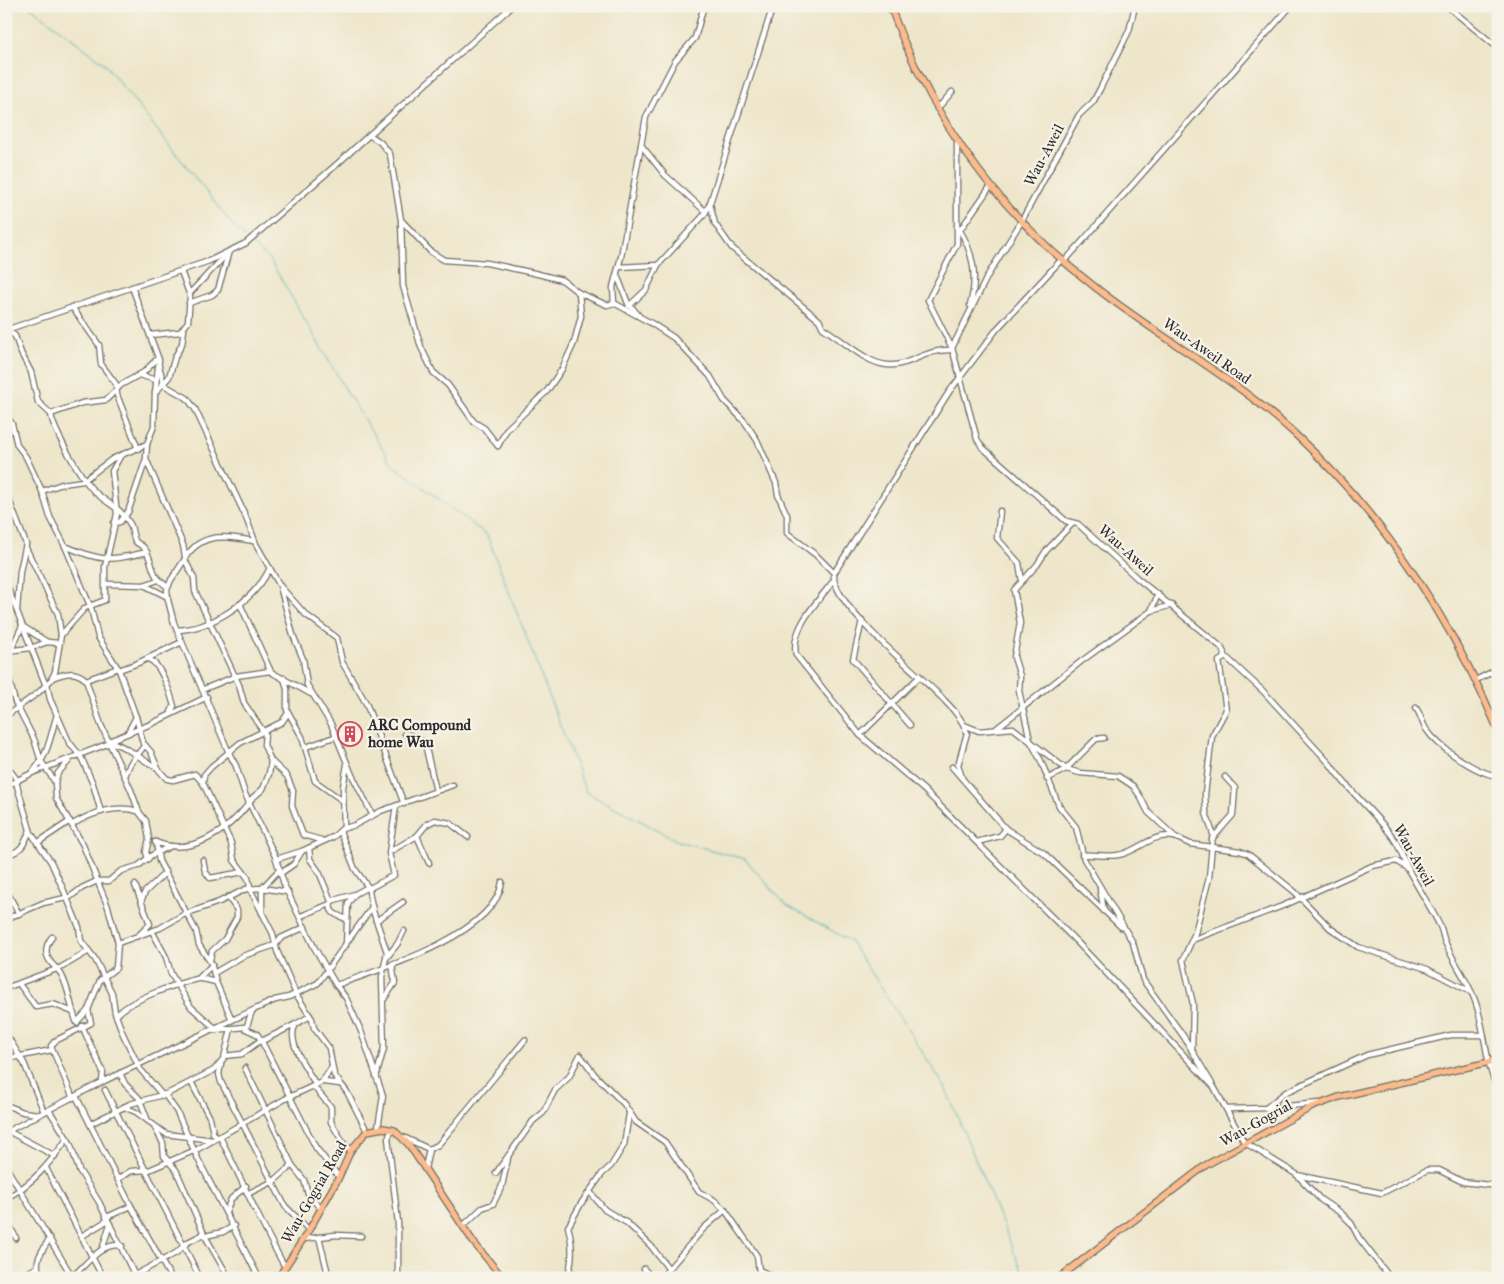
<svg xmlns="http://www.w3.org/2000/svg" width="1504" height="1284" font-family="'IM FELL Great Primer',serif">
<rect width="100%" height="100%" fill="#f7f3e8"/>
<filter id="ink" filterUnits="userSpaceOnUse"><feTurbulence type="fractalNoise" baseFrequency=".02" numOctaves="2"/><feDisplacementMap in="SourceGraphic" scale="10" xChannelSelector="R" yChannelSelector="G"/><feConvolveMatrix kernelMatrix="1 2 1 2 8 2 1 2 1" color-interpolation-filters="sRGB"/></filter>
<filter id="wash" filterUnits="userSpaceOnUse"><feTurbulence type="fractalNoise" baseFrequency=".0096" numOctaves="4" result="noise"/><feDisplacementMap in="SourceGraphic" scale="20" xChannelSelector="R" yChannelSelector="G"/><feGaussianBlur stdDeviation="1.12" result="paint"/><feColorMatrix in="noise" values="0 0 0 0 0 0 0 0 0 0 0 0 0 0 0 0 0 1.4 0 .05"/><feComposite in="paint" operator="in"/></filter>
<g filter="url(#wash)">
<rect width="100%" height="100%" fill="#eee6ca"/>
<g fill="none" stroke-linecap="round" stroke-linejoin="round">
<g stroke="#3aabb3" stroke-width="1">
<path d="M29 6 104 63 236 229 247 239"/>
<path d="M250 242 270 260 348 394 393 465 487 535 586 792 678 841 745 859 786 905 850 941 945 1087 1025 1278"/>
</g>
</g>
</g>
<g filter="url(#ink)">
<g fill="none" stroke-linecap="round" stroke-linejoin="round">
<defs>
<g id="minor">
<path d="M1135 6 1129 31 1100 89 1093 102 1079 115 1021 222 988 275 952 348 977 439 982 447 1066 521 1078 524 1137 578 1221 647 1226 657 1263 691 1330 764C1345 787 1374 812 1392 836 1399 844 1405 863 1410 873 1420 891 1431 908 1440 926 1443 932 1443 939 1446 944 1454 963 1467 980 1474 998 1486 1028 1484 1061 1498 1090"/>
<path d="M1447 6 1498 48"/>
<path d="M937 109 952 92"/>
<path d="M369 135 380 142 390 154 401 220 403 286 421 347 433 372 448 385 474 422 484 428 498 446 507 429 547 391 562 369 574 343 581 316 579 293 562 280 534 273 487 263 444 260 431 252 401 220"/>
<path d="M641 145 665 175 706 212"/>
<path d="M710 204 715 224 732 248 819 320 823 328C847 342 874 374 904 363 922 357 933 349 952 350"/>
<path d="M959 229C974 253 978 277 970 305"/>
<path d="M960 230 990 187"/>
<path d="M1061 260 997 329 949 392 834 573V580C819 601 790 627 796 655L860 735 924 790 1077 942 1214 1087 1244 1142 1296 1174 1321 1200 1341 1213 1351 1223 1359 1238 1390 1278"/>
<path d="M1064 262 1291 6"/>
<path d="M619 267 658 265"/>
<path d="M617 275 629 306"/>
<path d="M132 287 159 360 155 393"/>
<path d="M190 293 225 256"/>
<path d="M579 293 607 305 614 303 651 323 674 338 710 376 724 400 745 422 757 440 776 483 778 495 787 515V533L816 555 834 573"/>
<path d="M189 303 212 295 218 290 229 251"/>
<path d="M614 303 613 287 621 257 646 117 675 61 695 38 703 9 707 6"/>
<path d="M72 307 99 345 101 364 116 384 117 395 138 449"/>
<path d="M639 316 630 305 646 290 658 265 704 215 710 203 773 6"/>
<path d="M6 330 209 261 246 243 336 165 512 6"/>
<path d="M8 330 15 336 21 353 31 372 38 402 51 414 82 403 106 400 121 385 144 372 158 358"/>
<path d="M150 335 180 332 188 322 190 296 181 271"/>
<path d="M952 348 928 300 957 244V142"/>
<path d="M159 366 164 385 187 398 195 409 245 515 256 544 280 586 293 635 303 659 307 685 331 724 352 775 372 814"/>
<path d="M139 375 156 380"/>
<path d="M51 414C53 430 83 482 96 493 109 505 120 507 130 524 133 529 132 537 136 542 139 545 143 545 145 549 155 565 149 575 168 587"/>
<path d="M6 415 12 424 17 445 26 457 42 491 50 517 65 546 91 608 98 637 119 670 136 717 143 743 151 752 158 769 167 779 173 780 195 774 203 783 231 843 234 860 248 878 251 891 273 934 277 951 296 994 312 1019 314 1028 329 1048 334 1075 347 1092 367 1131"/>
<path d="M147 444 146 459 183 545 186 562 194 578 195 591 239 685 244 703 265 734 264 745 271 761 269 774 263 789 249 801"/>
<path d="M42 491 62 484 83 481 112 459 147 444 154 426 155 393 169 377 175 357 182 344 184 330"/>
<path d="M6 492 26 544 20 571 17 610"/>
<path d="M1000 511 997 538 1019 563 1022 581"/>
<path d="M114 523 120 522 128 512 146 459"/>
<path d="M1073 523 1046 551 1037 565 1014 590 1020 623 1014 657 1020 676 1019 691 1030 740 1041 761 1059 806 1076 827 1084 859 1133 943 1143 980 1184 1037 1212 1084"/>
<path d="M65 546C101 561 107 562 147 552"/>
<path d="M185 558C202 531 229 536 254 541"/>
<path d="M185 559 171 580 167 590 168 600 174 623 229 753 236 766 245 794 275 856 285 887 314 947 336 985 346 998 361 1031 383 1096 378 1128"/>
<path d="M834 580C844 615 910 666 937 693 949 705 962 717 967 733L958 765 962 778"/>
<path d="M6 583 46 686"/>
<path d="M106 584 144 585 168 597"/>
<path d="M144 585 158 580"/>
<path d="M281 587 305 614 337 638 342 662 366 703 404 804"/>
<path d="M240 604 271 672 311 694"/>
<path d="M1151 611 1158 594"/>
<path d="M862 621 853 659 910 725"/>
<path d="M177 630C212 629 255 600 270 568"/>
<path d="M61 635 85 608 105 600V567L117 514 112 471 121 455"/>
<path d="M11 650 22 626 47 642"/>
<path d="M6 651 31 648 47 642 59 643"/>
<path d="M148 659C160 662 171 694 174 706L171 712"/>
<path d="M6 668 15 702 34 739 41 761 32 773"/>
<path d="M119 670 138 663 182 642"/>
<path d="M52 678C65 673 76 670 86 680L118 668"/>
<path d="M284 678 287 689V710L302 737 315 781 343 801"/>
<path d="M86 680 101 725 131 790 139 812 146 821 149 839 146 852 148 859"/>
<path d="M1476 680 1498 669"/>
<path d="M47 684 50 699 69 742 81 757 93 784 101 812"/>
<path d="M204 689 236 676 270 671"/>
<path d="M1416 708C1421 715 1422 723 1426 729 1439 748 1476 773 1498 776"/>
<path d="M57 715C52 729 49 750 41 761L55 782 56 798 83 845 108 907 118 943 116 968 100 980 88 1010 77 1022"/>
<path d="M6 716 39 692 51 680 55 672 61 635 58 614 26 548"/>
<path d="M964 725 979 731 1013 728 1066 769 1080 773 1118 776 1133 786 1140 796 1148 812 1175 837 1190 844 1240 851 1248 854 1295 892 1330 928 1358 947 1427 969 1471 992"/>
<path d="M997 728 1083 660 1151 611 1172 605"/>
<path d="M128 732 136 717"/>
<path d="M405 733 419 739 425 744 436 791"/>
<path d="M860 735 920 676"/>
<path d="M109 741 151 724 207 697"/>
<path d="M110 742C125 745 142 760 157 768"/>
<path d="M306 747 337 736"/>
<path d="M271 761 287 776 293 791 292 806 303 835 321 840"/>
<path d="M6 765 18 781"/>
<path d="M952 767 1006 829 1044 853 1121 927"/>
<path d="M125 776 130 764 145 745"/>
<path d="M1047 779 1066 769 1096 739 1104 738"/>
<path d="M16 782 31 833 51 862 64 891 79 927 81 941 95 959 112 993 115 1013 123 1034 140 1069 163 1096"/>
<path d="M55 782 58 773 69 761"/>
<path d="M203 783 204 775 211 767 240 743 282 722 288 713"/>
<path d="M6 786 32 773 110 743"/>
<path d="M73 824C92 813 116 805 138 811"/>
<path d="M344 828 343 787 347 765"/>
<path d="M340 831 355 869 368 887 373 911 387 952 382 977 384 1048 376 1077"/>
<path d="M417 836 429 863"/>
<path d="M1212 839 1233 815 1235 788 1225 777"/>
<path d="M155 842C192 857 228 831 250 802"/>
<path d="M156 842 159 861 196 931 199 945 211 963 216 982 232 1020"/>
<path d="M977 842 1000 836 1006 829"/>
<path d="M37 843 70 821"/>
<path d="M6 848 9 863 6 876"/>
<path d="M309 848 310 859 319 872 331 901 355 894"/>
<path d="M391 851 417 836 427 824 435 820 450 823 468 837"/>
<path d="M6 855C21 853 25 843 30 830"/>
<path d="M1082 855C1094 854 1107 857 1118 855 1138 852 1152 832 1174 837"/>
<path d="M277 859 302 851"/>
<path d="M203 860 205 871 210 878 243 872"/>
<path d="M281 873 294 864 302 851 333 837 342 829 355 825 381 811 453 785"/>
<path d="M135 885 150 924 138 936"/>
<path d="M1100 889 1104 911"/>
<path d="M6 890 19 914"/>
<path d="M369 891 370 888 394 875 389 853 396 806"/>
<path d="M141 901 145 892 166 872"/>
<path d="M331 902C328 914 338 915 346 919"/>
<path d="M262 913V888L288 892"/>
<path d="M301 916 330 904"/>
<path d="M6 919 43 903 70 897 82 888 97 881H109L121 871 138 866 152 855 171 846"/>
<path d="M376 921 403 902"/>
<path d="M152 931 166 957 171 974 191 1007 215 1028"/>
<path d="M52 937C48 942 45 948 47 955 49 964 57 967 61 974 70 990 70 1007 77 1023"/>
<path d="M1192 940 1285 905 1372 866 1396 861 1407 868"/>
<path d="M118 943 160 928 185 914 219 902 246 889 262 888 280 869"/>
<path d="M346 945 348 903 355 894 368 887"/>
<path d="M387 957 398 943 404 931"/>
<path d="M210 960 212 951 225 939 237 917V910L228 897"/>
<path d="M214 973 243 956 275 945 281 938 305 927"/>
<path d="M199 978 212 965"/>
<path d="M19 984 36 1007 53 1004 73 1012"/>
<path d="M336 985C380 970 496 934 502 882"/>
<path d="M6 988 62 967 89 951"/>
<path d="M384 999 395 983 392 964"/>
<path d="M252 1011 246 1029 257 1034 261 1040 316 1148 339 1177"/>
<path d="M116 1016C129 1000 175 984 197 979 202 978 210 981 216 982"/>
<path d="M310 1016 296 1024C285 1041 307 1069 316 1085"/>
<path d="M82 1026 103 1072 102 1082"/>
<path d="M214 1030 245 1027"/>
<path d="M6 1034 24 1063 44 1112"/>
<path d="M262 1041 296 1024"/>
<path d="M1192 1051 1193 1004 1183 960 1195 933 1209 878 1213 834 1206 813 1205 794 1212 736 1226 710 1219 661 1226 657"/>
<path d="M225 1056 242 1054 261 1040"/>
<path d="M6 1059 52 1050"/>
<path d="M221 1064 219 1074 221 1082 285 1206 309 1230"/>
<path d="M245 1068 292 1165 304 1180 308 1194 320 1208"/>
<path d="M120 1073 125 1084 139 1098 148 1121"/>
<path d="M191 1082 210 1118 213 1133 217 1138"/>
<path d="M324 1082 340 1084"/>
<path d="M313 1086 331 1107V1122L344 1144 351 1150"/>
<path d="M105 1090 200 1278"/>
<path d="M165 1095 177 1112 198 1159 259 1278"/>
<path d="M76 1096 131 1206 171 1278"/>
<path d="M73 1098 51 1046 55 1041 91 1023 88 1010"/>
<path d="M6 1105 23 1112 38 1114"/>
<path d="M124 1107 136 1112 166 1134 213 1140"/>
<path d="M1266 1108 1320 1103"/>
<path d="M1227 1109 1266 1108 1286 1092 1367 1055 1451 1035H1483"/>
<path d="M49 1110 70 1143 79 1170 99 1202 136 1278"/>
<path d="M90 1124 130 1104 169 1093 214 1070 224 1058 231 1029"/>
<path d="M155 1128 163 1143 164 1156 176 1170 205 1236 229 1278"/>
<path d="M392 1130 388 1138 398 1223V1278"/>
<path d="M8 1131 55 1156"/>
<path d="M6 1132 102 1082 215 1028 275 1000 289 997 318 983 372 907"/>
<path d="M220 1137C242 1180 261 1225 285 1267"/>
<path d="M403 1137 429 1149 438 1145 525 1040"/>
<path d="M6 1167 73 1278"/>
<path d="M46 1168 103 1278"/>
<path d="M425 1169 429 1149"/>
<path d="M496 1173 533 1121 543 1113 555 1090 569 1077 580 1055 595 1075 624 1104 636 1122 665 1142 699 1192 714 1200 725 1210 757 1256 760 1278"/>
<path d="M1297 1175 1382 1193 1427 1170H1439L1463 1182 1498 1186"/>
<path d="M118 1179 131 1171 149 1170 198 1149 285 1099 322 1082 332 1067"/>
<path d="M590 1192 605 1210 627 1223 651 1246 668 1268"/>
<path d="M249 1193 274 1181 292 1165"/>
<path d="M6 1198C33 1184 50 1163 67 1139"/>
<path d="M226 1212 231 1199 246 1186"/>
<path d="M107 1217 131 1206"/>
<path d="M6 1218 16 1238"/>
<path d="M463 1226 482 1208 493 1204 502 1186 508 1158"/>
<path d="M82 1236 108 1220"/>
<path d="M205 1236 223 1232 234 1226"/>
<path d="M319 1237 329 1278"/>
<path d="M304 1239 335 1235 361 1236"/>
<path d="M102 1250 110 1224"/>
<path d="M644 1269 652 1278"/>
<path d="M759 1270 776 1278"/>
<path d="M6 1272 10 1278"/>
<path d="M135 1275 176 1253 188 1242 204 1234"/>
<path d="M72 1277C86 1265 102 1241 122 1246"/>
<path d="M18 1278 36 1268"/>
<path d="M42 1278C32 1262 41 1253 50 1238"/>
<path d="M316 1278C328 1274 339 1273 351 1278"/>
<path d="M567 1278C573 1262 573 1243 568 1227L582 1202 602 1174 611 1166 624 1145 629 1114"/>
<path d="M661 1278 704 1228 725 1210"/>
</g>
<g id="major">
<path d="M890 6C931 119 1000 214 1095 287 1160 338 1233 377 1294 433 1383 516 1451 619 1498 730"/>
<path d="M278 1278 309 1230 339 1177 351 1150 367 1131 383 1128 394 1130 409 1145 474 1243 503 1278"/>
<path d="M1059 1278 1206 1165 1312 1107 1339 1097 1498 1060"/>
</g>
</defs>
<use href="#minor" stroke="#6f6c63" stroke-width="7"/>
<use href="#major" stroke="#6f6c63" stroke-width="8"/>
<use href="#minor" stroke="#fff" stroke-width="4.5"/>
<use href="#major" stroke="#fbbb8c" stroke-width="5.5"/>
</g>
</g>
<defs>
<symbol id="building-ring" viewBox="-11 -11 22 22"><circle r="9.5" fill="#f7f3e8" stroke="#d1495b" stroke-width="1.5"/><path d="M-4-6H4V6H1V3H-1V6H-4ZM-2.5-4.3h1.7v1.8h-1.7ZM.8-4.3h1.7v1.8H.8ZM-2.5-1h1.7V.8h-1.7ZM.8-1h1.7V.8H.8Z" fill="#d1495b"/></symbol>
</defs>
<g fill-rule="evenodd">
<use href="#building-ring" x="336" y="720" width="28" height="28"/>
</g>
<g text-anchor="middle" stroke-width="4.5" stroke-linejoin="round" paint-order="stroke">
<g font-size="15" fill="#2b2b2b" stroke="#f7f3e8">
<text transform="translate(1044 155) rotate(-62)" y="5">Wau-Aweil</text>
<text transform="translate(1207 351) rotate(35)" y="5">Wau-Aweil Road</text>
<text transform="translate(1126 550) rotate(42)" y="5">Wau-Aweil</text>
<text transform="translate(1414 855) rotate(61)" y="5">Wau-Aweil</text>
<text transform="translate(1256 1123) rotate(-29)" y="5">Wau-Gogrial</text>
<text transform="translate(314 1192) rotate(-60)" y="5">Wau-Gogrial Road</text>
</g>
<g font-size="15" font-weight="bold" fill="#2b2b2b" stroke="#f7f3e8" text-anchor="start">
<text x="368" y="730">ARC Compound<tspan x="368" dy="17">home Wau</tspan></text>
</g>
</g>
<rect width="1504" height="1284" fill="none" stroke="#f7f3e8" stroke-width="25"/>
</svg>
